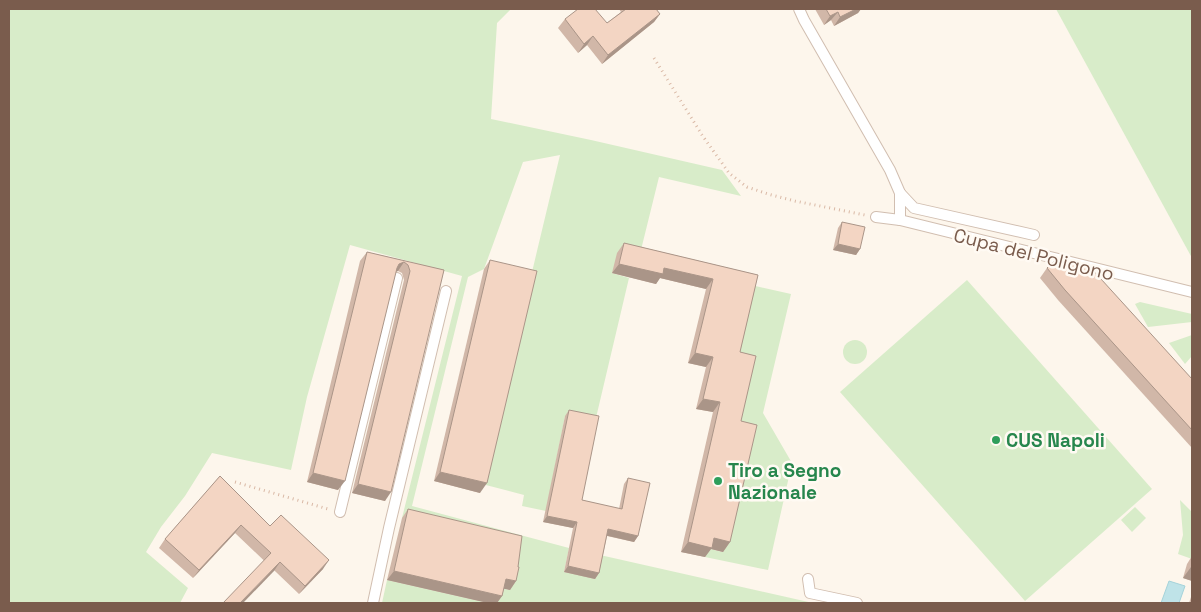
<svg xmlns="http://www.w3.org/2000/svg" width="1201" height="612" font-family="'Space Grotesk',sans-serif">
<rect width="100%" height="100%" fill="#fdf6ec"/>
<g fill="#d8ecc9">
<path d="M9 9H511L497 23 491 119 591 140 722 170 741 196 659 177 639 258 612 273 629 278 595 422 565 416 546 511 522 506 524 495 482 484 537 251 560 155 523 162 484 269 468 277 412 506 569 548 564 572 595 578 600 555 813 603H496L500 588 509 590 402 518 462 276 350 245 307 397 291 470 212 453 185 496 161 527 146 552 188 588 180 603H9Z"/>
<path d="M1056 9H1192V258Z"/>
<path d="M967 280 1152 489 1025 601 840 392Z"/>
<path d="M751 285 791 294 763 413 792 463 768 570 705 557 707 548 722 552 734 431 733 362Z"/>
<path d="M1140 302 1192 314V322L1148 327 1135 304Z"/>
<path d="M1192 335V356L1185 364 1169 343Z"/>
<circle cx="855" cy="352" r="12"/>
<path d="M1180 500 1192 512V559L1178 554 1183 535Z"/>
<path d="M1135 507 1146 518 1132 532 1121 520Z"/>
<path d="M387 580 488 603H382Z"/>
</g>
<path fill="#bfe3e8" stroke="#a5d3da" d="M1169 581 1185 586 1179 603H1161Z"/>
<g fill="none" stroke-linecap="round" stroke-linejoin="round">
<defs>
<g id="lane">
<path d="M799 9 804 20 890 170 900 193V220"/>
<path d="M900 193 914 208 1034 235"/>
<path d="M876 217 900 220 1192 292"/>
<path d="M340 512 397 278"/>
<path d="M808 579 810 593 857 603"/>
<path d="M373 603 389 528 446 291"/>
</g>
</defs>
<use href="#lane" stroke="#d1beb0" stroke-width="12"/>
<g stroke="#d9b8a5" stroke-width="3" stroke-dasharray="1 4" stroke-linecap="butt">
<path d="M654 58 702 135 729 173 747 187 768 194 795 201 865 215"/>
<path d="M235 482 328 509"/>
</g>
<use href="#lane" stroke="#fff" stroke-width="10"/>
</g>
<g fill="#d1b7a8">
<path d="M619 9H656L660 14 654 22 602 64 587 45 578 53 558 28 565 19 607 23 621 12Z"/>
<path d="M815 9H861L858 13 834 26 831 20 824 25Z"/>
<path d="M842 222 860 249 856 255 833 250 838 228Z"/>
<path d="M624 243 758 275 740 352 741 421 730 542 723 552 711 549 705 557 681 552 713 412 696 409 706 367 688 363 706 289 660 278 656 284 612 273 617 253Z"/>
<path d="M367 252 444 270 385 501 352 493 404 280 402 273 398 271 395 272 338 490 307 482 360 261Z"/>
<path d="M490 260 480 493 434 481 484 269Z"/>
<path d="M1047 268 1065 270 1192 379V448L1058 300 1040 278Z"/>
<path d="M569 410 582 500 619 509 624 484 628 478 638 536 634 542 607 536 599 573 595 579 564 572 573 528 543 522 565 416Z"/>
<path d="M220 476 270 526 323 569 299 594 235 533 193 578 159 548 165 539Z"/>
<path d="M408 509 516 581 510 590 504 588 502 596 497 603H488L387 580 402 518Z"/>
<path d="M1192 556V581L1183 578 1187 564Z"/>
<path d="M1192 594V603H1189Z"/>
</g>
<g fill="#aa9588">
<path d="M856 9H861L858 13 834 26 840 17Z"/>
<path d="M838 12 831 20 824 25 830 16Z"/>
<path d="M660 14 654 22 602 64 608 55Z"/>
<path d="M593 36 587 45 578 53 584 44Z"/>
<path d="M838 244 860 249 856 255 833 250Z"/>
<path d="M404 262 398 271 392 273 399 264Z"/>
<path d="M619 264 664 268 713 279 706 289 660 278 656 284 612 273Z"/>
<path d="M695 353 713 357 706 367 688 363Z"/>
<path d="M703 399 720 402 713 412 696 409Z"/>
<path d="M440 472 487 483 480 493 434 481Z"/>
<path d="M313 473 345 481 338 490 307 482Z"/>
<path d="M358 484 391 492 385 501 352 493Z"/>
<path d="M547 516 577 522 573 528 543 522Z"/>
<path d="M241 525 235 533 193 578 199 570Z"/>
<path d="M608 529 638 536 634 542 604 535Z"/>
<path d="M714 538 730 542 723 552 711 549 705 557 681 552 688 542Z"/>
<path d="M329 560 323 569 299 594 305 586Z"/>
<path d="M280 562 274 571 243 603H240Z"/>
<path d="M568 566 599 573 595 579 564 572Z"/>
<path d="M1191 567H1192V581L1183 578Z"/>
<path d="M394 571 502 596 497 603H488L387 580Z"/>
<path d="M506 579 516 581 510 590 500 588Z"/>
</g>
<g fill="#f3d5c3" stroke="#aa9588">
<path d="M578 9H595L607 23 626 9H656L660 14 608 55 593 36 584 44 565 19Z"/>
<path d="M826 9H856L840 17 838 12 830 16Z"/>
<path d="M842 222 865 227 860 249 838 244Z"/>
<path d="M624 243 758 275 740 352 756 356 741 421 757 425 730 542 714 538 712 548 688 542 720 402 703 399 713 357 695 353 713 279 664 268 663 274 619 264Z"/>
<path d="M367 252 444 270 391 492 358 484 410 271 408 265 404 262 399 264 397 268 345 481 313 473Z"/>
<path d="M1056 259 1065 270 1073 263 1091 268 1192 379V430L1065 290 1047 268Z"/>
<path d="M490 260 537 271 487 483 440 472Z"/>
<path d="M569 410 599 416 582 500 622 509 628 478 650 483 638 536 608 529 599 573 568 566 577 522 547 516Z"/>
<path d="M220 476 270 526 281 515 329 560 305 586 280 562 240 603H223L271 553 241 525 199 570 165 539Z"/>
<path d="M408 509 522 536 518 567H519L516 581 506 579 502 596 394 571Z"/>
</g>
<g fill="#2e9e5b" stroke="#fffaf3" stroke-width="2">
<circle cx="996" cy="440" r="5"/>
<circle cx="718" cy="481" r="5"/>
</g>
<g text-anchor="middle" stroke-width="5" stroke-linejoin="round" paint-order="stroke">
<g font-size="19" fill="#7a5c4d" stroke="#fffaf3">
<text transform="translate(1034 254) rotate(14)" y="7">Cupa del Poligono</text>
</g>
<g font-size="19" font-weight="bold" fill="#27864d" stroke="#fffaf3" text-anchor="start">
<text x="1006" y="447">CUS Napoli</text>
<text x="728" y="477">Tiro a Segno<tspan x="728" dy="22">Nazionale</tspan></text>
</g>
</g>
<rect width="1201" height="612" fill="none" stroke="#7a5c4d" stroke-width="20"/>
</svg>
